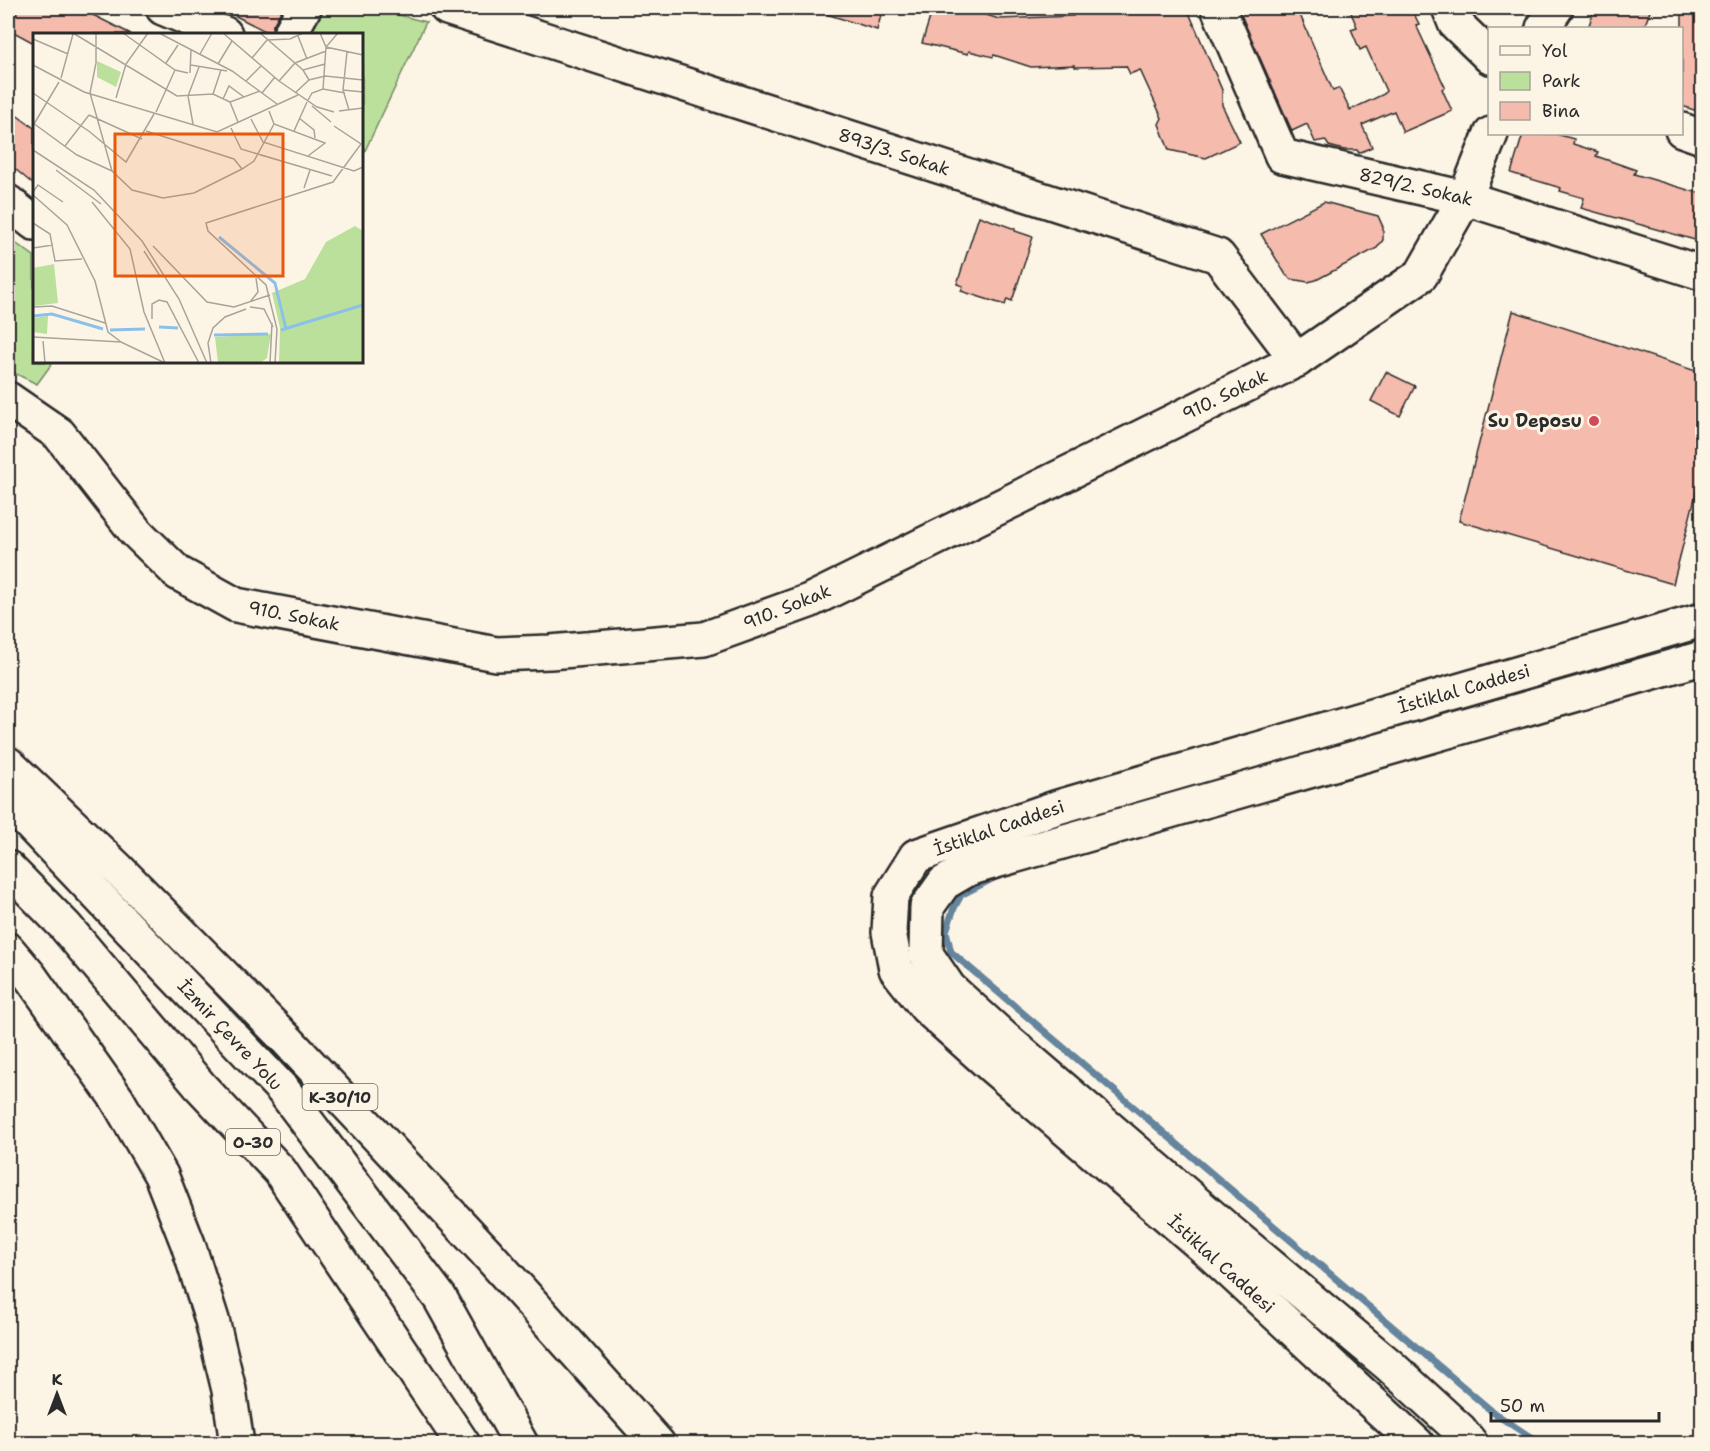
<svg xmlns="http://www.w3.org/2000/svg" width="1710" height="1451" font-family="'Shantell Sans',sans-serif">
<rect width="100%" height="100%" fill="#fcf5e5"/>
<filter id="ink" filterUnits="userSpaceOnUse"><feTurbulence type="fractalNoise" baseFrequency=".0167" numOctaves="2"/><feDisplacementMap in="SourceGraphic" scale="12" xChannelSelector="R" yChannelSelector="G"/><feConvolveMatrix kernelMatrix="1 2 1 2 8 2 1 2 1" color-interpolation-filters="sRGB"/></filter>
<g filter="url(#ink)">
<g fill="#bbe09b" stroke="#738663" stroke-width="1.5">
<path d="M325 8H372L426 22 362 157V34H311Z"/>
<path d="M8 238 34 256V362H53L37 384 8 370Z"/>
</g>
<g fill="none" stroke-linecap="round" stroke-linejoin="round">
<path stroke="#65849d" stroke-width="7" d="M996 877 961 895 954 908 946 931 951 952 1494 1413 1541 1444"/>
</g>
<g fill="#f5bbad" stroke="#2b2b2b" stroke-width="1.5">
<path d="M19 8H79L131 34H34V43L8 29Z"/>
<path d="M220 8H283L273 25 271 34Z"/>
<path d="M821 8H883L877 30 820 12Z"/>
<path d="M933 8H981L980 13 999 19 1073 16V11L1132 9 1131 8H1187L1222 90V105L1240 142 1206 158 1169 150 1159 124 1162 118 1140 70 1130 74 1126 66 1075 67V65L1031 67 994 55 993 57 969 51 968 54 922 43Z"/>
<path d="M1238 8H1297L1333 91 1339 88 1350 110 1384 94 1386 91 1366 47 1360 50 1351 29 1357 27 1349 8H1411L1419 24 1416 25 1445 87 1442 89 1452 111 1403 132 1394 111 1362 125 1372 147 1359 153 1357 150H1344L1329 146 1325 140 1315 142 1307 124 1292 131Z"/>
<path d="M1595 8H1651L1644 28H1588Z"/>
<path d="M1682 8H1702V94L1697 111 1682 106Z"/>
<path d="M8 109 34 128V185L8 163Z"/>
<path d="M1523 134H1556L1574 139 1573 144 1598 152 1596 156 1636 170 1634 174 1702 194V242L1581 208 1584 198 1560 191 1561 188 1511 173Z"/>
<path d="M1324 202 1378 216 1383 227V240L1377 248 1316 280 1308 282 1291 279 1286 275 1261 234Z"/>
<path d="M979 216 1015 229V231L1033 237 1012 301 1007 299 1005 305 961 291 963 286 957 284Z"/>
<path d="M1513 311 1702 373V470L1673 584 1459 521Z"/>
<path d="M1386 372 1415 386 1400 416 1371 401Z"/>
</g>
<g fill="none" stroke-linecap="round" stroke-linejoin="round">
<defs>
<g id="minor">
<path d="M163 8 225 34"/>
<path d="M447 8 1218 256 1297 360"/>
<path d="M1218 8 1282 156 1465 198 1702 273"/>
<path d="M1449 8 1455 23 1490 57"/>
<path d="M1543 28 1556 8"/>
<path d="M290 34 304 8"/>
<path d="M1682 130 1702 137"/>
<path d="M8 202 34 223"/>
<path d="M8 399 59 434 135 531 178 573 236 605 496 654 550 652 704 639 809 601 1297 360 1421 275 1465 198 1491 134"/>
</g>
<g id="major">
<path d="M1417 1444 1206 1249 994 1068 926 1007 896 969 889 932 891 896 916 856 1058 807 1702 620"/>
<path d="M1471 1444 1460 1430 1389 1365 1230 1232 1003 1037 949 988 926 954 927 907 944 883 968 869 1702 658"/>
</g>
<g id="highway">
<path d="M8 764 119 870 286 1039 485 1251 658 1444"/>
<path d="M8 801 283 1090 440 1298 521 1444"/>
<path d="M8 868 65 926 200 1086 280 1171 463 1444"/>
<path d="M8 950 30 976 117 1099 161 1175 188 1244 212 1320 229 1390 237 1444"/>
</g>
</defs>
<use href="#minor" stroke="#2b2b2b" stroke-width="38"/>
<use href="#major" stroke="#2b2b2b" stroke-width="38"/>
<use href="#highway" stroke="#2b2b2b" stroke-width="38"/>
<use href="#minor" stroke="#fcf5e5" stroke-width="33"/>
<use href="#major" stroke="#fcf5e5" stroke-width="33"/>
<use href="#highway" stroke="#fcf5e5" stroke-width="33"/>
</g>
</g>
<circle fill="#d1495b" stroke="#fcf5e5" stroke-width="2" cx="1594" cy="421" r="6"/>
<g text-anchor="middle" stroke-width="6" stroke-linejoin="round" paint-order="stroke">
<g fill="#fcf5e5" stroke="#6a6863" stroke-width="1.5">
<rect x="302.5" y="1084" width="75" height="26" rx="4.5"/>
<rect x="226" y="1129" width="54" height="26" rx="4.5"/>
</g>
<g font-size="16" font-weight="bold" fill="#2b2b2b">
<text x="340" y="1103">K-30/10</text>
<text x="253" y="1148">O-30</text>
</g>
<g font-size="18" fill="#2b2b2b" stroke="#fcf5e5">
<text transform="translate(894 152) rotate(18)" y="6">893/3. Sokak</text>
<text transform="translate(1416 187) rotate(13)" y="6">829/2. Sokak</text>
<text transform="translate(1225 395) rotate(-26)" y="6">910. Sokak</text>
<text transform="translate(787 607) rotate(-22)" y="6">910. Sokak</text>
<text transform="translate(294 616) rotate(11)" y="6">910. Sokak</text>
<text transform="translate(1464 689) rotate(-16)" y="6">İstiklal Caddesi</text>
<text transform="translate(999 828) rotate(-19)" y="6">İstiklal Caddesi</text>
<text transform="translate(230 1035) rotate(47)" y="6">İzmir Çevre Yolu</text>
<text transform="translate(1221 1264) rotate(42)" y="6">İstiklal Caddesi</text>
</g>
<g font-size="18" font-weight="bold" fill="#2b2b2b" stroke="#fcf5e5" text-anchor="end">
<text x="1582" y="427">Su Deposu</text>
</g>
</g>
<g transform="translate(33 33)">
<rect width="330" height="330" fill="#fcf5e5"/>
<path d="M64 28 88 39 83 54 64 44ZM322 193 330 198V330H246L247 295 239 260 272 246 293 209ZM21 231 25 270 0 273V235ZM15 283 14 301 0 299V285ZM238 301 234 325 227 330H185L182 304Z" fill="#bbe09b"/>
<path fill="none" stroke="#8cc0e9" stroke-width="3" d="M186 204 242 250 253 296M0 283 19 281 70 296M126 294 145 295M77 297 112 296M248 297 330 272M181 302 235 301"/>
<path fill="none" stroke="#a8a49b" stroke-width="1.5" d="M40 0 144 63 180 61 197 69M63 0V30L57 60 79 138M90 0 142 37 155 40M126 0 199 38 244 71M190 0 246 48 284 74 301 79M227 0 270 37 276 47M287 0 293 14 330 22M265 3 274 26M0 6 35 21M314 19 310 57 316 77M167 21 179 0M219 25 234 7 257 6 270 0M133 30 145 12M185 31 199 8M0 32 51 59 184 99 265 62M158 32 194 38M270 37 292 31M157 40 158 17M28 45 40 1M213 48 228 33M246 48 262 30 293 18M290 56 293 14 305 0M310 57 330 59M0 60 57 99 93 129 121 81M229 60 242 44M262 60 276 47 292 43 330 47M180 61 188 37M83 65 93 31 115 0M190 66 196 53 211 64M275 67 279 60 290 56 312 60M197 69 227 58M197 69 205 89M279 73 298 89M236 78 241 91 292 110 275 123M306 78 330 75M123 79 142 37M56 82 109 106M266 85 281 97 282 105M218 86 230 109 321 138 330 134M0 90 44 122 79 138 99 157 130 165 161 160 209 136 221 128 241 91M1 91 26 49M160 91 155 63 166 34M198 95 208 116 299 143M113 98 201 126 209 136M261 98 274 69M32 113 56 82M0 117 61 157 109 208 146 266 174 330M23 137 68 171M271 155 277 137M0 159 5 152 30 169M0 162 34 192 62 248 75 299 88 309M59 169 97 216 111 279 132 330M0 190 17 201 22 228 49 226M120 213 174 269 201 274 237 262M0 215 20 212M111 218 127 243M217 269 225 259 223 245M0 274 19 273 72 290M217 274 231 276 240 294M119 286V271L126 267 134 269 166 330M0 304 88 309 132 330M10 308 12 330M178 330 175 310 180 295 192 284 213 276M237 330 239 290M242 330 244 296 233 252 175 198 173 190 300 149 328 111 301 93"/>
<path fill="#e8590c" fill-opacity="0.15" stroke="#e8590c" stroke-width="3" d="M82 101H250V243H82Z"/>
<rect width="330" height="330" fill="none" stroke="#2b2b2b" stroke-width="3"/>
</g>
<rect width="1710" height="1451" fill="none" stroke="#fcf5e5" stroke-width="30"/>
<rect x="15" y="15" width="1680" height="1421" fill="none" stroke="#2b2b2b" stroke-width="2" filter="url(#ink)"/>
<rect x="1488" y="27" width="195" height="108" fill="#fcf5e5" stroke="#a8a49b" stroke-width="1.5"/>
<rect x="1500" y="46" width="30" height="9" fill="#fcf5e5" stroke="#a8a49b" stroke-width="1.5"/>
<text x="1542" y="57" font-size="18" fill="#2b2b2b">Yol</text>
<rect x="1500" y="72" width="30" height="18" fill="#bbe09b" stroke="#a8a49b" stroke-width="1.5"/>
<text x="1542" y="87" font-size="18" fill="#2b2b2b">Park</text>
<rect x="1500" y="102" width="30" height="18" fill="#f5bbad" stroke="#a8a49b" stroke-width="1.5"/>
<text x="1542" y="117" font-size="18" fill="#2b2b2b">Bina</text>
<g transform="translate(57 1394)" stroke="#fcf5e5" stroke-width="4.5" paint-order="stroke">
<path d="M0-4.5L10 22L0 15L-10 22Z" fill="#2b2b2b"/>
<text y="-9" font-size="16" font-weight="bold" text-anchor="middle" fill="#2b2b2b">K</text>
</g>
<path d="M1491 1412v9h168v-9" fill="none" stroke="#2b2b2b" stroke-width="3"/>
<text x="1500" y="1412" font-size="18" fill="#2b2b2b" stroke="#fcf5e5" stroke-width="4.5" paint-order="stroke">50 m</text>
</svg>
